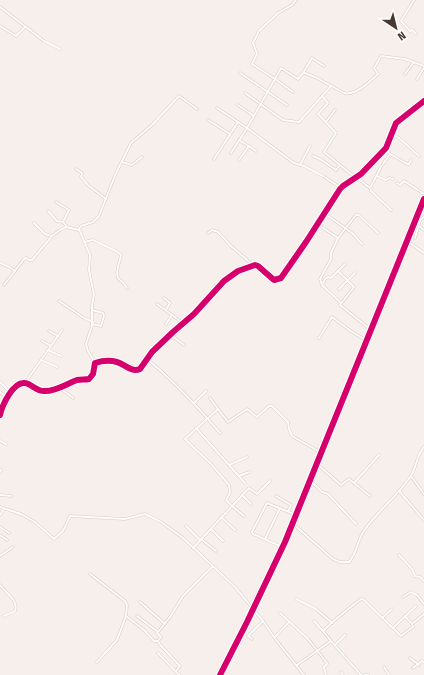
<svg xmlns="http://www.w3.org/2000/svg" width="424" height="675" font-family="'Fira Sans Condensed',sans-serif">
<rect width="100%" height="100%" fill="#f7efeb"/>
<g fill="none" stroke-linecap="round" stroke-linejoin="round">
<defs>
<g id="minor">
<path d="M296 0 292 5 278 13 259 31 253 43 257 54 252 64 275 79 247 128 294 163 304 166 323 176 341 188"/>
<path d="M414 0 401 21 410 31 412 30 416 34"/>
<path d="M0 7 44 41 60 49"/>
<path d="M0 26 16 36 25 27"/>
<path d="M240 73 287 105"/>
<path d="M303 73 312 58 324 66"/>
<path d="M405 74 414 62"/>
<path d="M417 79 424 68"/>
<path d="M293 92 275 79 281 68 298 79 303 73H305L317 78 344 93C356 96 370 81 378 74L374 68 381 56 405 59 424 66"/>
<path d="M245 93 283 120 299 122 331 86"/>
<path d="M322 96 328 103 318 114 336 133 324 152 356 178"/>
<path d="M238 105 254 116"/>
<path d="M217 108 247 128 231 153"/>
<path d="M208 120 230 134"/>
<path d="M326 122 335 110"/>
<path d="M392 134 399 138 419 156"/>
<path d="M239 140 256 151"/>
<path d="M386 148 390 154 407 164H409L411 160"/>
<path d="M313 156 320 159 336 170 340 165"/>
<path d="M214 159 238 122"/>
<path d="M239 160 249 146"/>
<path d="M122 162 132 165 142 157"/>
<path d="M300 165 310 146"/>
<path d="M76 169 82 173 81 177 89 186 106 199"/>
<path d="M377 176 386 180 389 178 393 179"/>
<path d="M357 178 370 188 371 191 391 210"/>
<path d="M397 183 400 185 404 181 424 194"/>
<path d="M370 188 381 167 390 154"/>
<path d="M56 202 69 210 63 222 67 227"/>
<path d="M48 211 57 221 63 222"/>
<path d="M324 213 352 233 362 244"/>
<path d="M416 218 420 220 424 217"/>
<path d="M34 223 45 234 52 236"/>
<path d="M317 224 338 238"/>
<path d="M419 226 424 230"/>
<path d="M208 233 212 230 218 232 232 247 253 265"/>
<path d="M415 238 420 220"/>
<path d="M407 241 424 253"/>
<path d="M84 242 93 240 118 252 121 255C120 261 115 272 118 278 121 282 125 283 127 288"/>
<path d="M0 263 9 267 15 271"/>
<path d="M338 271 354 287 340 305 370 329"/>
<path d="M4 285 24 259 26 258 29 260H32L52 236 60 230 66 227 79 230"/>
<path d="M322 285 320 279 331 259V253L338 238 356 215H359L378 233"/>
<path d="M339 289 355 273"/>
<path d="M164 298 170 303 166 310"/>
<path d="M59 301 84 318 93 322"/>
<path d="M341 303 322 285 325 279 328 277 331 278 345 264"/>
<path d="M157 304 183 323"/>
<path d="M92 310 103 313 104 316 101 326 92 324"/>
<path d="M166 324 172 315"/>
<path d="M49 331 58 336"/>
<path d="M170 334 184 345"/>
<path d="M319 338 332 317 352 332 366 340"/>
<path d="M42 341 51 346"/>
<path d="M48 350 61 356"/>
<path d="M147 359C174 381 197 406 220 433"/>
<path d="M41 360 57 367"/>
<path d="M95 363 88 351 86 344 92 326V305L94 295 89 270 90 255 79 229 81 226 93 222 99 216 116 173 131 143 152 125 179 96 197 109"/>
<path d="M0 382 11 393"/>
<path d="M25 383 62 330"/>
<path d="M60 388 73 398"/>
<path d="M0 392 8 398"/>
<path d="M210 398 218 409"/>
<path d="M194 403 206 391"/>
<path d="M0 415C2 406 13 381 25 383 32 384 37 392 45 391 57 391 66 384 77 380 81 379 85 380 89 379L93 374 95 363C101 361 110 360 117 362 125 364 131 373 140 369L152 352 173 332 194 314 224 281 238 271 255 265 258 266 274 280 281 278 306 242 340 189 343 186 361 174 386 148 396 123 424 101"/>
<path d="M196 428 245 483"/>
<path d="M0 441 6 444"/>
<path d="M316 463 341 485 349 479 354 483 379 455"/>
<path d="M229 465 247 457"/>
<path d="M0 472 1 470"/>
<path d="M239 476 249 472"/>
<path d="M411 476 424 494"/>
<path d="M309 479 322 492 328 494 356 524"/>
<path d="M354 483 370 496"/>
<path d="M399 491 424 520"/>
<path d="M0 495 11 496"/>
<path d="M242 495 251 504"/>
<path d="M276 496 291 505 288 511"/>
<path d="M232 506 226 500 230 493 229 485 212 465 185 439 218 409 228 422 247 409 257 417 269 406H272L288 422 289 429 292 436 320 452"/>
<path d="M232 506 244 516"/>
<path d="M0 507 21 514 35 522 54 539 63 531 70 516 125 519 145 514 161 522 183 538 235 587 263 621 276 640 304 675"/>
<path d="M0 515 4 509"/>
<path d="M221 517 235 530"/>
<path d="M292 523 333 559 340 562H349C357 554 357 540 364 531 377 511 397 497 410 477 417 468 416 455 424 447"/>
<path d="M186 526 200 540"/>
<path d="M0 527 9 533"/>
<path d="M211 529 223 541"/>
<path d="M0 535 7 540"/>
<path d="M201 539 216 551"/>
<path d="M265 539 280 508"/>
<path d="M282 547 253 534 252 532 267 503 296 515"/>
<path d="M193 548 249 488 257 494 270 481"/>
<path d="M399 555 412 569 415 576 420 577 424 581"/>
<path d="M0 556 13 547"/>
<path d="M90 574 125 601 127 605 126 616 117 640 97 662"/>
<path d="M0 585C6 593 19 601 15 611L4 616"/>
<path d="M403 597 411 592 417 595 424 604"/>
<path d="M296 599 316 609 332 623"/>
<path d="M140 602 165 624"/>
<path d="M280 613 308 639 327 663V664L324 667 326 675"/>
<path d="M126 616 144 630 154 641H158"/>
<path d="M137 616 158 632 170 617 183 596 212 567"/>
<path d="M405 616 412 624"/>
<path d="M382 618 392 609"/>
<path d="M314 621 323 631"/>
<path d="M393 628 416 606"/>
<path d="M157 633 161 637 158 641 161 646 180 666 176 671"/>
<path d="M275 637 289 622"/>
<path d="M252 639 248 636 263 621"/>
<path d="M331 641 361 675"/>
<path d="M335 645 345 635"/>
<path d="M158 653 179 675"/>
<path d="M410 658 419 665"/>
<path d="M297 665 331 641 323 631C335 619 348 609 361 599L364 600 401 636 413 627 412 624 424 614"/>
<path d="M384 667 389 675"/>
<path d="M413 668 422 661 424 662"/>
<path d="M341 672 343 675"/>
<path d="M220 675 247 622 285 542 424 199"/>
<path d="M365 675H368"/>
</g>
</defs>
<use href="#minor" stroke="#d6cac5" stroke-width="3"/>
<use href="#minor" stroke="#fefdfc" stroke-width="2"/>
<defs>
<g id="cycleway">
<path d="M0 415C2 406 13 381 25 383 32 384 37 392 45 391 57 391 66 384 77 380 81 379 85 380 89 379L93 374 95 363C101 361 110 360 117 362 125 364 131 373 140 369L152 352 173 332 194 314 224 281 238 271 255 265 258 266 274 280 281 278 306 242 340 189 343 186 361 174 386 148 396 123 424 101"/>
<path d="M220 675 247 622 285 542 424 199"/>
</g>
</defs>
<use href="#cycleway" stroke="#fff" stroke-width="8"/>
<use href="#cycleway" stroke="#d6006c" stroke-width="6"/>
</g>
<g transform="translate(396 28) rotate(145)" stroke="#ffffff" stroke-width="3" paint-order="stroke">
<path d="M0-3L7 15L0 10L-7 15Z" fill="#463730"/>
<text y="-6" font-size="11" font-weight="bold" text-anchor="middle" fill="#463730">N</text>
</g>
</svg>
